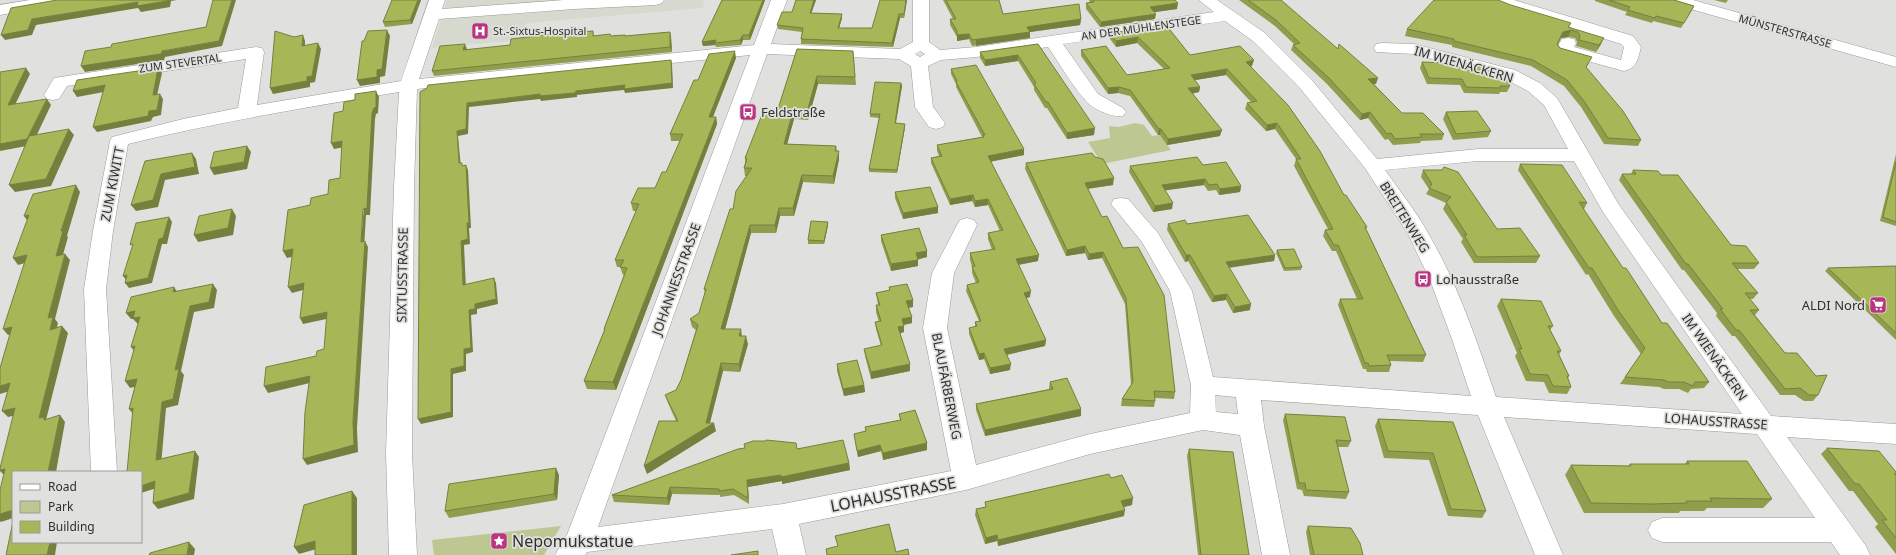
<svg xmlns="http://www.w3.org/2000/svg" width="1896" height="555" font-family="'Noto Sans',sans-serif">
<rect width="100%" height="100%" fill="#e0e1de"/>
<path fill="#d6d9ce" d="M447 0H704L703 8 526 23 520 40 432 48Z"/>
<g fill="#bcc791">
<path d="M1135 123 1144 125 1152 136 1160 135 1171 150 1102 164 1088 142 1110 138 1109 126 1119 127Z"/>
<path d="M561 526 544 555H434L432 540Z"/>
</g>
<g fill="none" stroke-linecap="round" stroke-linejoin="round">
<defs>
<g id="minor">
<path d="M30 0H66L64 3 58 5 0 15V5Z"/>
<path d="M429 0H445L442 9 564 0H664L662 3 656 5 574 9 439 19 419 79 754 45 771 0H787L771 44 900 49 913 42V0H929V42L940 50 976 47 1214 12 1199 0H1217L1265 33 1311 79 1377 159 1478 149H1568L1544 105 1528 91 1503 78 1414 54 1376 52 1374 48 1376 44 1382 43 1414 44 1515 70 1540 83 1557 98 1619 205 1771 416 1896 424V444L1787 437 1866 546 1870 555H1840L1831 542H1662L1652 538 1648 530 1652 522 1662 518H1815L1757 434 1504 417 1563 555H1535L1478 415 1261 400 1264 426 1290 555H1262L1240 435 1203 430 1090 454 966 490 799 524 806 555H778L772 529 587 552 585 555H555L567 535 750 55 417 89 414 187 412 454 417 555H389L386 454 394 187 399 92C308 107 217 122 128 144L113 231 106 289 117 472H91L84 289 93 231 110 141 112 137 183 119 238 108 246 59 67 86 59 99 53 100 47 99 44 95 54 78 256 47 262 48 264 52 257 105 401 81ZM1225 21 1253 41 1299 87 1365 168 1408 234 1430 280 1452 339 1471 396 1213 377 1192 291 1158 233 1128 199 1121 198 1114 199 1111 204 1142 242 1170 291 1191 385 1190 413 1090 434 976 465 947 328 954 273 977 225 974 220 967 218 960 220 957 225 932 273 923 328 951 471 783 504 598 527 767 54 899 59 911 66 915 107 929 127 936 129 943 127 945 123 933 107 928 66 941 60 976 57 1048 47C1060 64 1071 84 1085 100 1092 109 1113 118 1123 116L1126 112 1123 108 1098 94 1063 44ZM920 51 925 54 920 57 915 54ZM1478 161H1574L1603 212 1742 414 1496 397C1477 342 1458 284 1428 233 1416 211 1399 190 1385 170ZM1215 395 1236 397 1238 414 1216 412Z"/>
<path d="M1494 0H1514L1633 36 1641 47C1638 59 1637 68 1624 71L1558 53 1556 49 1562 39 1568 38 1574 39 1576 43 1574 47 1621 60 1624 47 1621 44 1495 4Z"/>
</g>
<path id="major" d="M1667 0H1693L1896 57V67L1669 3Z"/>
</defs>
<use href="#minor" stroke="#9a9b98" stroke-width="1"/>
<use href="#major" stroke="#9a9b98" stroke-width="1"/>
<use href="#minor" fill="#fff" fill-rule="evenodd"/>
<use href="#major" fill="#fff" fill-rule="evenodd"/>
</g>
<g fill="#909d4c">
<path d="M392 0H421L412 24 385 27 383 22Z"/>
<path d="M722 0H765L750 40H743L741 45 716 47 715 45 703 46 702 42Z"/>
<path d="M796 0H816L811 13 842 14V18L839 28H872L907 0 904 18H900L893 47 801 44V39L802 32 778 29 777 25 792 12Z"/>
<path d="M943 0H999L1003 14 1081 19 1080 25 1030 32V38L972 46 969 39 957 41V37L950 25V19H953Z"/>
<path d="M1089 0H1175L1177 9 1154 12 1155 19 1100 27 1086 9V3H1090Z"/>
<path d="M1239 0H1281L1376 84H1374L1402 113 1444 134 1442 140 1421 141 1420 143 1393 145 1388 139 1385 140 1368 118 1360 120 1327 84 1291 50 1293 45 1294 44 1275 26Z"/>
<path d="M1595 0H1674L1694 6 1681 28 1653 21 1652 23 1625 15 1627 12 1595 1Z"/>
<path d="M1714 0H1728L1726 3Z"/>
<path d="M1166 25 1190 55 1252 66H1251L1344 195 1367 227 1366 229 1426 355 1423 362 1390 361 1391 365 1389 372H1367L1366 369H1363L1338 305 1340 299H1357L1336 251H1332L1323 236 1325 230 1328 229 1294 166 1296 159 1275 129 1266 131 1245 109 1247 103 1251 102 1226 75 1195 80 1200 87 1199 92 1192 94 1220 136 1167 145 1160 135H1158L1130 96 1118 93 1108 94 1081 56V50L1127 75 1164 69 1137 43 1116 47 1110 39V33Z"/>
<path d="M1569 27 1601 44 1596 52 1576 46 1577 42 1575 38 1568 37 1561 38 1558 44 1560 48 1589 63 1586 68 1641 140 1638 146 1604 144 1581 107 1564 86 1531 66 1452 47V45L1405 36 1407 29Z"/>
<path d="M593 31 594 36H611L625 35 626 36 670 32 671 37 672 52 434 76 432 71 467 49 466 50 510 45 570 32V33Z"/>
<path d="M1038 44 1094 135 1067 139 1047 108H1045L1034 90V87L1018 61 985 66 980 58V52Z"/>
<path d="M797 49 853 51 856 85 818 84 808 120 794 119 787 144 836 146 837 151 839 159 834 184 803 182 794 216H780L776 233H751L725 329 742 336 748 344 740 372 723 371 710 423 716 431 647 474 676 421 668 403 665 395 676 390 681 380 696 330 692 327 690 319 699 313 705 293 704 289 747 176H745L744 168 745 163V158L777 112Z"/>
<path d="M736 58 713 117H716L717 124 616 390 587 389 584 381 604 331V329L624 275H623L620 267H617L615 260 636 211H633L631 203 655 188 666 172 680 141H671L670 134 698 80Z"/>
<path d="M1422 62 1510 86 1507 92H1500L1499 94 1464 93 1460 85 1427 84 1420 68Z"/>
<path d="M951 69 1024 155 990 162 1038 261 1019 265 1030 297 1026 298 1046 340 1045 346 1007 355 1010 370 990 374 984 359 979 360 969 334V328L975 327V322L979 321 966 291 967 285 976 283 972 273V267L970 260V253L992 250 988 239V233L1000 231 988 205 975 207 972 201 950 205 931 163V158L939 156 937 151V145L982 137 956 87V84L951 74Z"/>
<path d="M901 83 902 86 896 123 905 127 897 173 869 172V169L879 118 870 117V114Z"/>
<path d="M1446 112 1491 131 1488 137 1453 140 1443 119Z"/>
<path d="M1896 154V226L1880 221Z"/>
<path d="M1026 163 1113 185 1088 189 1175 392 1174 399 1155 398V401L1154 407 1121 406 1122 399 1131 385 1125 304 1102 258 1088 260 1085 253 1066 256 1025 169Z"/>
<path d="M1520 164 1587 203 1584 209H1583L1623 268 1662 323 1709 382 1704 388 1691 389 1688 393 1679 389H1664L1659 387 1620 384 1641 354 1614 316 1588 274 1586 275 1518 170Z"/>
<path d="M1203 165 1241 186 1240 192 1219 195 1216 190 1208 191 1204 185 1165 190 1172 209 1153 212 1129 172 1130 166Z"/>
<path d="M1423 170 1497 229 1540 256 1536 263H1474L1461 242 1463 239 1443 209 1446 203 1426 194 1429 189 1421 177Z"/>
<path d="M1633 170 1661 175 1731 245 1759 263 1754 269H1737L1758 293 1753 299H1750L1759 310 1755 315 1818 395 1813 401H1804L1795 395H1780L1735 336H1732L1716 316 1717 313 1684 270H1682L1619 180 1622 174H1631Z"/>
<path d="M895 192 938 207V213L903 219 895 198Z"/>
<path d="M828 222V225L824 244H808V240Z"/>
<path d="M1168 224H1187L1275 255 1274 261 1229 268 1250 310 1233 313 1226 300 1212 302 1188 261 1185 262 1167 230Z"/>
<path d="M881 235 927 251V257L918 259V266L891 271 881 241Z"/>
<path d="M1277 250 1302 267 1301 270 1284 271 1276 253Z"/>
<path d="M1896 266V340L1825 271 1828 268Z"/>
<path d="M889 287 913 300V307L908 308 912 317V323L904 325V332L900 333 910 371 871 379 865 356 864 349 881 346 876 329 875 322H879L876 312V305H878L876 293 890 290Z"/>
<path d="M1501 299 1553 326 1550 330 1561 351 1559 355 1569 376 1568 378 1571 387 1567 394 1549 393 1544 382 1526 381 1515 356 1517 353 1497 306Z"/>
<path d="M837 364 864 385 865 392 844 396 837 371Z"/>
<path d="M1050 382 1081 416 985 436 976 410V404L1049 389V388Z"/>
<path d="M899 414 927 443V450L883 460 881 451 858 457 854 434 865 431V427L900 420Z"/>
<path d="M1285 414 1351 441 1348 447H1338L1349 492 1346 499 1304 496 1302 490 1297 489 1283 420Z"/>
<path d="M1378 419 1453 422 1486 511 1482 518 1448 516 1429 460 1384 458 1375 426Z"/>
<path d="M745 448 797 449 849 463 850 470 782 484V481L748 487 749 504 734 495 720 497V495L672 494 669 505 614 502 612 495Z"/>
<path d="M1827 448 1896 472V554L1875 527 1878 524 1853 491H1849L1821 454Z"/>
<path d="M1189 449 1249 555H1198L1187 456Z"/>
<path d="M1687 461 1772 499 1763 508H1707L1704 511H1680L1679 513H1584L1565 475 1571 465 1628 466 1630 464H1685Z"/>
<path d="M559 475 557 500 449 518 445 511Z"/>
<path d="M1111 478 1132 505 1123 507 1124 516 998 546 997 541 985 544 975 515 976 509 985 507V502Z"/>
<path d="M1308 526 1363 555H1310L1306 532Z"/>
</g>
<g fill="#75803e">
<path d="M167 0H177L171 1 170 7 141 12 138 8 36 25 32 35 5 40 1 35 32 19 138 2Z"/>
<path d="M232 0H236L222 46 165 57 164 60 85 72 81 66 219 41Z"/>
<path d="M418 0H421L412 24 410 20Z"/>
<path d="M763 0H765L750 40 749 35Z"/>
<path d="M814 0H816L810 17V13Z"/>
<path d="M906 0H907L904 18V14Z"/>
<path d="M1178 3 1177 9 1149 13 1150 7Z"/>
<path d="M842 14V18L838 32V28Z"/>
<path d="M899 14 900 18 893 47 892 43Z"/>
<path d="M1156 14 1155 19 1100 27 1101 22Z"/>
<path d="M1081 19 1080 25 1030 32V38L976 46V40L1027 27Z"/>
<path d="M1571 23 1568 29 1571 30 1568 37 1561 38 1555 50 1563 32Z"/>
<path d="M387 30 390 36 385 76 380 77V83L360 86 357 80 377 70Z"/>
<path d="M670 32 671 37 672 52 670 47Z"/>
<path d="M969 34V39L957 41V35Z"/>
<path d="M303 35 305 41V52L302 46Z"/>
<path d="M743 35V40L741 45 740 40Z"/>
<path d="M1138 37 1137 43 1116 47V41Z"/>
<path d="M1604 38 1601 44 1596 52 1599 45Z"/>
<path d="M716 40 715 43V45L703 46 702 42Z"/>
<path d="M318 43 321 49 315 82 310 83V87L273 94 270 88 307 77Z"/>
<path d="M465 44 467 49 465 55 463 50Z"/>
<path d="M735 51 736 58 710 124 709 117Z"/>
<path d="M1018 55V61L985 66V60Z"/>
<path d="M671 60 672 64 673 88 625 93 624 90 577 95V97L541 101 540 99 469 107 468 134 458 136 461 168 459 163 457 131 467 103 540 94Z"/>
<path d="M1254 60 1252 66 1245 67 1246 62Z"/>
<path d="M26 68 30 74 12 111 8 105Z"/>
<path d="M158 68 162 73 156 100 153 95Z"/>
<path d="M1227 69 1226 75 1190 81 1191 75Z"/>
<path d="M817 76 818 84 808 120 807 112Z"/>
<path d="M1378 78 1376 84 1367 85 1368 79Z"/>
<path d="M901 83 902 86 895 127V123Z"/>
<path d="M105 85 109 91 77 97 73 91Z"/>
<path d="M1119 87 1118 93 1108 94V88Z"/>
<path d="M1200 87 1199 92 1187 94 1188 88Z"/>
<path d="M376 91 379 97 378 113 376 114 375 119 370 215H366L364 248 361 242 372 113Z"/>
<path d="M160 94 163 99 161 115 153 117 151 121 97 132 93 127 149 111Z"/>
<path d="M47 99 51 105 32 145 0 151V144Z"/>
<path d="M793 111 794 119 785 152 784 144Z"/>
<path d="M1370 112 1368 118 1360 120 1362 114Z"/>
<path d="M716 117 717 124 616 390 613 382Z"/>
<path d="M1277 123 1275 129 1266 131 1267 125Z"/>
<path d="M905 124V127L897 173V170Z"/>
<path d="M1095 128 1094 135 1067 139V133Z"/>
<path d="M69 129 74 135 51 186 15 192 9 185Z"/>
<path d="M1159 129H1161L1160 135H1158Z"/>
<path d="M1222 130 1220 136 1167 145 1168 139Z"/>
<path d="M342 141 345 147 334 149 331 143Z"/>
<path d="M247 146 251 152 247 169 214 175 210 168Z"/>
<path d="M1024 149V155L987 162 988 156Z"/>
<path d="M839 151V159L834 184 833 176Z"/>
<path d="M192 153 196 159 199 174 165 180 158 207 136 211 131 205 161 174Z"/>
<path d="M466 165 468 170 471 228H469L470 244 464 245 466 289 463 285 461 241 467 223Z"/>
<path d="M802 175 803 182 794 216 793 208Z"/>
<path d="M1114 178 1113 185 1084 189 1085 183Z"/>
<path d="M1205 179 1204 185 1161 191 1162 185Z"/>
<path d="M76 185 80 192 67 236 68 237 61 262 56 256 61 231Z"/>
<path d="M1241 186 1240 192 1219 195 1220 189Z"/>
<path d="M973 195 972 201 950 205V199Z"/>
<path d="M988 199V205L975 207V201Z"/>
<path d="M1173 203 1172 209 1153 212 1155 206Z"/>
<path d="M938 207V213L903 219V213Z"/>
<path d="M779 208 780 216 776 233 775 225Z"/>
<path d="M232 209 236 216 233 235 198 242 194 235Z"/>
<path d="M29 215V223L24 216Z"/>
<path d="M169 217 172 222 167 244H162L152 283 129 288 125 283 159 239Z"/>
<path d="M828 222V225L824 244V241Z"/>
<path d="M750 225 751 233 723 337 721 329Z"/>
<path d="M365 241 368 247 357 428 358 452 307 465 303 459 353 421Z"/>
<path d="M1085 246V253L1066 256 1067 250Z"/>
<path d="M293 249 296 256 287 258 283 251Z"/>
<path d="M927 251V257L916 260V253Z"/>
<path d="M1103 252 1102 258 1088 260 1089 254Z"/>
<path d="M65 254 70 260 55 319 58 323 55 336 50 330 48 318Z"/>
<path d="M27 255 32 261 18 265 13 258Z"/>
<path d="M1039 255 1038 261 1016 265V259Z"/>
<path d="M1186 255H1190L1188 261 1185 262Z"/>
<path d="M1275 255 1274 261 1224 268 1226 262Z"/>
<path d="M918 260V266L891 271V264Z"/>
<path d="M127 275V281L123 276Z"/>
<path d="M494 278 496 283 498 304 477 309V314L471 315 473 352 466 354V371L453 374V417L421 424 418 419 464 349 469 310 475 304Z"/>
<path d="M304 283 307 289 292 293 288 287Z"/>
<path d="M213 284 217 290 214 308 194 312 181 371 184 375 178 405 166 408 161 466 156 460 162 402 175 370 190 306Z"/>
<path d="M174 287 178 293 173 292Z"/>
<path d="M1031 291 1030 297 1023 299 1024 293Z"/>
<path d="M1227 294 1226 300 1212 302 1214 296Z"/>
<path d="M913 300V307L906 308V301Z"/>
<path d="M1251 304 1250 310 1233 313 1235 307Z"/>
<path d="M135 311 140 317 138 324 133 319H131L126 313Z"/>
<path d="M327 312 331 318 303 324 300 318Z"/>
<path d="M912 317V323L902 325V319Z"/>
<path d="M62 326 68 333 46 420 50 423 39 418Z"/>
<path d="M904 326V332L898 334V327Z"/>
<path d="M12 327 18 333 8 335 3 329Z"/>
<path d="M741 329 742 337 739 336Z"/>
<path d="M746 336 748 344 740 372 739 364Z"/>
<path d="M1046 340 1045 346 1004 355V349Z"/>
<path d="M135 346 136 353 131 347Z"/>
<path d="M984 353V359L979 360V354Z"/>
<path d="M721 363 723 371 709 426 714 423 716 431 647 474 644 466 706 423Z"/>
<path d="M910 364V371L871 379V372Z"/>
<path d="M1011 364 1010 370 990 374V368Z"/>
<path d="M310 376 314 382 268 393 264 386Z"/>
<path d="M137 379 142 385 130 388 125 381Z"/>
<path d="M10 383 16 389 0 394V386Z"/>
<path d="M864 385 865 392 844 396 843 389Z"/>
<path d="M15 408 21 414 8 417 2 411Z"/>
<path d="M133 408 134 415 129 409Z"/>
<path d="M1081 409V416L985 436V430Z"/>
<path d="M60 415 65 422 56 472H48Z"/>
<path d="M927 443V450L883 460V453Z"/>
<path d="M880 445 881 451 858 457 857 451Z"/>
<path d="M195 451 199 457 194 499 158 509 153 503Z"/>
<path d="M849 463 850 470 782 484V481L748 487 749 504 748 498 747 480Z"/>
<path d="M556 468 559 475 557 500 554 494Z"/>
<path d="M5 469 6 477 0 471V470Z"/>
<path d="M155 481 160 487 141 493V486Z"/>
<path d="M670 487 672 494 669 505 667 498Z"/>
<path d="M352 491 357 498V555H352Z"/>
<path d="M1133 498 1132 505 1120 508 1121 501Z"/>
<path d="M13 510V518L1 522 0 521V514Z"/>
<path d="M1125 510 1124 516 998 546V540Z"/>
<path d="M997 535V541L985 544 986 538Z"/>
<path d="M315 541 320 548 299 554 294 547Z"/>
<path d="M50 542H57L55 555H47Z"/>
<path d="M189 542 195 549 194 555H187Z"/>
</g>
<g fill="#a7b758" stroke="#75803e">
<path d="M57 0H167V1L137 6 138 2 32 19 28 30 1 35 11 8Z"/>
<path d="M213 0H232L219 41 162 51 161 54 81 66 85 51 111 47 112 44 206 27Z"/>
<path d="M392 0H418L410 20 383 22Z"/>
<path d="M722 0H763L749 35H743L740 40 715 43 716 40 702 42Z"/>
<path d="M796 0H814L810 13 842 14 838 28H872L880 0H906L904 14H899L892 43 801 39 803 28 777 25 782 12H792Z"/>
<path d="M946 0H999L1003 14 1079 4 1081 19 1027 27 1030 32 972 40 969 34 957 35V31L950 19H956Z"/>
<path d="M1093 0H1175L1178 3 1150 7 1156 14 1101 22 1086 3 1094 2Z"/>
<path d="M1248 0H1281L1338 49 1339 44 1378 78 1368 79 1402 113H1423L1444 134H1420L1422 137 1395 139 1391 133 1387 134 1370 112 1362 114 1329 78 1293 45 1300 43 1276 20Z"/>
<path d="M1434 0H1498L1511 5 1571 23 1568 27 1604 38 1599 45 1579 40 1580 36 1578 32 1571 30 1563 32 1557 44 1560 48 1592 57 1586 67 1623 111 1641 140 1608 138 1584 101 1567 80 1533 60 1454 41V39L1407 29Z"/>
<path d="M1609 0H1674L1694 6 1684 23 1656 16 1655 18 1628 10 1630 7Z"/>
<path d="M1166 25 1190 55 1240 46 1254 60 1246 62 1288 105 1320 151 1344 195H1346L1367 227H1365L1426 355H1387L1391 365 1369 366 1368 363H1365L1340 299H1363L1338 245H1334L1325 230 1333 229 1296 159H1301L1277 123 1267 125 1247 103 1257 101 1227 69 1191 75 1200 87 1188 88 1222 130 1168 139 1161 129H1159L1130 90 1119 87 1108 88 1081 50 1106 46 1127 75 1170 68 1138 37 1116 41 1110 33Z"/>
<path d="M387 30 382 69 377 70V77L357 80 362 41H364L368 31Z"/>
<path d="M275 31 294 37 303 35 302 46 318 43 312 76 307 77V81L270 88Z"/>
<path d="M593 31V36L610 34 611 36 625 35V36L670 32V47L432 71 440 46 465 44 463 50 510 45 511 39 570 32V33Z"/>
<path d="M1038 44 1095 128 1067 133 1048 102H1046L1034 84 1036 83 1018 55 985 60 980 52Z"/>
<path d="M797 49 853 51 855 77 817 76 807 112 793 111 784 144 836 146 835 151H839L833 176 802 175 793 208H779L775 225H750L721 329H741L739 336H746L739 364 721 363 706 423H714L644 466 659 421H678L665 395 676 390 681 380 698 325 690 319 699 313 706 289H704L730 209H733L736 191 752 168H744L747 159 745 158 763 112H777Z"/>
<path d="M735 51 709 117H716L613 382 584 381 605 329H604L627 268 620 267 624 260H615L639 204 631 203 638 188H655L662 172H666L683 134H670L694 80H698L709 54Z"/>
<path d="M671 60 672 83 624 89 625 85 576 91 575 93 540 96V94L467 103 466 129 457 131 459 163H462V166L466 165 469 223H467L468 239 461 241 463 285 494 278 496 299 475 304V309L469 310 471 348 464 349V366L451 369V412L418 419 420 92 427 88 428 85Z"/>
<path d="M1422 62 1471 64 1502 72 1510 86H1500L1501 88 1466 87 1462 79 1429 78Z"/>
<path d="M976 65 1024 149 988 156 1039 255 1016 259 1031 291 1024 293 1046 340 1004 349 1011 364 990 368 984 353 979 354 969 328 977 326 975 322 981 321 967 285 979 282 972 267 975 266 970 253 995 249 988 233 1003 230 988 199 975 201 973 195 950 199 931 158 942 156 937 145 984 137 983 135H985L956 82 957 81 951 69Z"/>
<path d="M26 68 8 105 47 99 27 139 0 144V72Z"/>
<path d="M158 68 153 95 160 94 157 110 149 111 148 116 93 127 105 85 73 91 77 80Z"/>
<path d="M875 82 901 83 895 123 905 124 897 170 869 169 880 114H870Z"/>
<path d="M376 91V107L374 108 372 113 367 208 363 209 361 242 365 241 353 421 354 445 303 459 305 412 310 376 264 386 266 367 316 356 317 351 324 349 327 312 300 318 304 283 288 287 293 249 283 251 288 210 310 205 311 198 328 194 329 180 340 178 342 141 331 143 334 113 343 111 344 102 355 100V94Z"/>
<path d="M1477 111 1491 131 1456 134 1446 112Z"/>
<path d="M69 129 46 179 9 185 29 136Z"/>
<path d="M247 146 244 162 210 168 214 152Z"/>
<path d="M192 153 195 167 161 174 153 200 131 205 145 161Z"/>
<path d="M1092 153 1095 157 1103 159 1114 178 1085 183 1102 217 1107 216 1123 248 1138 247 1164 295 1175 392 1154 391 1155 401 1122 399 1133 382 1126 298 1103 252 1089 254 1085 246 1067 250 1026 163Z"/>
<path d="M1197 157 1203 165 1226 162 1241 186 1220 189 1217 184 1209 185 1205 179 1162 185 1173 203 1155 206 1130 166Z"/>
<path d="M1896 162V222L1883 217Z"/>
<path d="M1520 164 1562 165 1587 203 1579 202 1623 268H1626L1662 323H1667L1709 382H1695L1693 386 1684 382H1668L1664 380 1625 377 1645 348 1618 310 1592 268H1589Z"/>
<path d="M1444 167 1458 172 1497 229 1520 228 1540 256 1477 257 1464 235H1467L1446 202 1451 197 1429 188 1432 184 1423 170H1442Z"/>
<path d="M1633 170 1658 171 1661 175H1678L1731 245 1746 246 1759 263H1732L1758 293H1745L1759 310H1750L1785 353H1797L1816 376 1827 375 1818 395H1809L1800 388 1785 389 1739 330H1736L1720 309H1723L1688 264H1686L1622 174H1636Z"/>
<path d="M76 185 61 231H63L56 256 65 254 48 318 53 317 50 330 62 326 39 418 44 417V420L60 415 48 472H13V510L0 514V490L5 469 0 470V468L15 408 2 411 10 383 0 386V368L12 327 3 329 27 255 13 258 29 215 24 216 33 194Z"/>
<path d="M930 187 938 207 903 213 895 192Z"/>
<path d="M232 209 228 228 194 235 199 216Z"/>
<path d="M1248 215 1275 255 1226 262 1251 304 1235 307 1227 294 1214 296 1190 255H1186L1168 224 1185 220 1187 224Z"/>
<path d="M169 217 163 238 159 239 148 278 125 283 127 275 123 276 133 244 130 245 136 223Z"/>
<path d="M811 221 828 222 824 241 808 240Z"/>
<path d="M919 228 927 251 916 253 918 260 891 264 881 235Z"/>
<path d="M1294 249 1302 267 1285 268 1277 250Z"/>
<path d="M1896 266V333L1828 268Z"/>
<path d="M213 284 209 302 190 306 175 370 179 369 173 399 162 402 156 460 195 451 189 493 153 503 155 481 141 486V472H127L133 408 129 409 137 379 125 381 135 346 131 347 140 317 133 318 135 311 126 313 131 297 174 287 173 292Z"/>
<path d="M907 284 913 300 906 301 912 317 902 319 904 326 898 327 910 364 871 372 864 349 882 345 875 322 881 321 876 305H880L876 293 890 290 889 287Z"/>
<path d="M1501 299 1541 301 1553 326H1548L1561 351H1557L1569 376H1567L1571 387 1553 386 1548 375 1530 374 1519 349H1522Z"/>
<path d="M857 360 864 385 843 389 837 364Z"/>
<path d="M1067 378 1081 409 985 430 976 404 1053 389 1050 382Z"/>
<path d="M915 410 927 443 883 453 880 445 857 451 854 434 866 431 865 427 901 420 899 414Z"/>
<path d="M1285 414 1345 417 1351 441 1336 440 1349 492 1306 490 1305 483H1299Z"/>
<path d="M1378 419 1453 422 1486 511 1451 509 1433 453 1388 451Z"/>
<path d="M766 440 796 443 797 449 843 440 849 463 781 477V475L747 480 748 498 733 489 719 491V489L670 487 667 498 612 495 738 449 745 448 744 444 753 441H766Z"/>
<path d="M1827 448 1879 451 1896 472V474H1894L1896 475V538L1882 520H1887L1859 484H1855Z"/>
<path d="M1189 449 1233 452 1249 555H1201Z"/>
<path d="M1687 461H1747L1772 499 1710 498 1712 501H1686L1687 503 1652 504 1591 503 1571 465 1631 466 1630 464H1689Z"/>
<path d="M556 468 554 494 445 511 449 484Z"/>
<path d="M1109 474 1111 478 1122 475 1133 498 1121 501 1125 510 998 540 997 535 986 538 976 509 986 507 985 502Z"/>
<path d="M352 491V555H315V541L294 547 304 505Z"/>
<path d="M13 521V542H50L47 555H6Z"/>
<path d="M889 524 896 552 908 549 909 555H827L826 549 838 546 835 536Z"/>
<path d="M1308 526 1351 528 1360 543 1363 555H1314Z"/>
<path d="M189 542 187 555H149L150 553Z"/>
<path d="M758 551V555H731Z"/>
</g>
<defs>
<symbol id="hospital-square" viewBox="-11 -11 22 22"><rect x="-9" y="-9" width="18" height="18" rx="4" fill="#b83680" stroke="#e0e1de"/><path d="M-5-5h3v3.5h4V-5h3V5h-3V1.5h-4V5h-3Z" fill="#fff"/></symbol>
<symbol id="bus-square" viewBox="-11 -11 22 22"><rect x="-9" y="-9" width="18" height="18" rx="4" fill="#b83680" stroke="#e0e1de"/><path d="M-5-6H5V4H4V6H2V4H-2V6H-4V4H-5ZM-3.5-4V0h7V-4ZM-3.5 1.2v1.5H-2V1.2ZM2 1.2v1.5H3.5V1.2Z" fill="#fff"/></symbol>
<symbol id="supermarket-square" viewBox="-11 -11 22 22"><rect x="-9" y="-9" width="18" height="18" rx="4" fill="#b83680" stroke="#e0e1de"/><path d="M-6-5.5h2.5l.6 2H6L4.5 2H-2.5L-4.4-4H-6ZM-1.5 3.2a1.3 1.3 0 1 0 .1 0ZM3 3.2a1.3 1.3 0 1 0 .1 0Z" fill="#fff"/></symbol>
<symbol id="sight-square" viewBox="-11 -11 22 22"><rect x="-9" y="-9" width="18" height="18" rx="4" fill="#b83680" stroke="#e0e1de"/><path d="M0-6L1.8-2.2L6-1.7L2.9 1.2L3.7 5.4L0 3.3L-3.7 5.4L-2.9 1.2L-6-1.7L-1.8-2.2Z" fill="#fff"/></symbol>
</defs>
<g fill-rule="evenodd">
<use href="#hospital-square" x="470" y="21" width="20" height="20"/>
<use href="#bus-square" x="738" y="102" width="20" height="20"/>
<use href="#bus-square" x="1413" y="269" width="20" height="20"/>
<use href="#supermarket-square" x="1868" y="295" width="20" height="20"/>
<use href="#sight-square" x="489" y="531" width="20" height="20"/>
</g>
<g text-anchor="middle" stroke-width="3.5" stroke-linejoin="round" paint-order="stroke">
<g font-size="11" fill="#2f2f2e" stroke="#e0e1de">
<text transform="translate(1141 28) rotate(-8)" y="4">AN DER MÜHLENSTEGE</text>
<text transform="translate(1785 31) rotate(16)" y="4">MÜNSTERSTRASSE</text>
<text transform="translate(180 63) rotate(-8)" y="4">ZUM STEVERTAL</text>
</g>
<g font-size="11" fill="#2f2f2e" stroke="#e0e1de" text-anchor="start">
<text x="493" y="35">St.-Sixtus-Hospital</text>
</g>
<g font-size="13" fill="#2f2f2e" stroke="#e0e1de">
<text transform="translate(1464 64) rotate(16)" y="5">IM WIENÄCKERN</text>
<text transform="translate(112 184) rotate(-79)" y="5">ZUM KIWITT</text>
<text transform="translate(1405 217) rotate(58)" y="5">BREITENWEG</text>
<text transform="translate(402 275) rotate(-89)" y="5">SIXTUSSTRASSE</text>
<text transform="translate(676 279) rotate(-70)" y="5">JOHANNESSTRASSE</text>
<text transform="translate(1715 357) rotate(55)" y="5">IM WIENÄCKERN</text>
<text transform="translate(947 386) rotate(79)" y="5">BLAUFÄRBERWEG</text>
<text transform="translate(1716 421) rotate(4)" y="5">LOHAUSSTRASSE</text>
</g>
<g font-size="13" fill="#2f2f2e" stroke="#e0e1de" text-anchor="start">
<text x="761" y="117">Feldstraße</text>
<text x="1436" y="284">Lohausstraße</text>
<text x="1865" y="310" text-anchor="end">ALDI Nord</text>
</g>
<g font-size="16" fill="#2f2f2e" stroke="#e0e1de">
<text transform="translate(893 494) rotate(-11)" y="6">LOHAUSSTRASSE</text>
</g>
<g font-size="16" fill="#2f2f2e" stroke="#e0e1de" text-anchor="start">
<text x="512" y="547">Nepomukstatue</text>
</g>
</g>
<rect x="12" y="471" width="130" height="72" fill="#e0e1de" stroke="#999a98"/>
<rect x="20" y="484" width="20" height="6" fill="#ffffff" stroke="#999a98"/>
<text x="48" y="491" font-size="12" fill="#2f2f2e">Road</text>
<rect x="20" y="501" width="20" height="12" fill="#bcc791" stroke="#999a98"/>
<text x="48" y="511" font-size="12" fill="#2f2f2e">Park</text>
<rect x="20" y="521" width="20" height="12" fill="#a7b758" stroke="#999a98"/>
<text x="48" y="531" font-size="12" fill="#2f2f2e">Building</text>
</svg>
